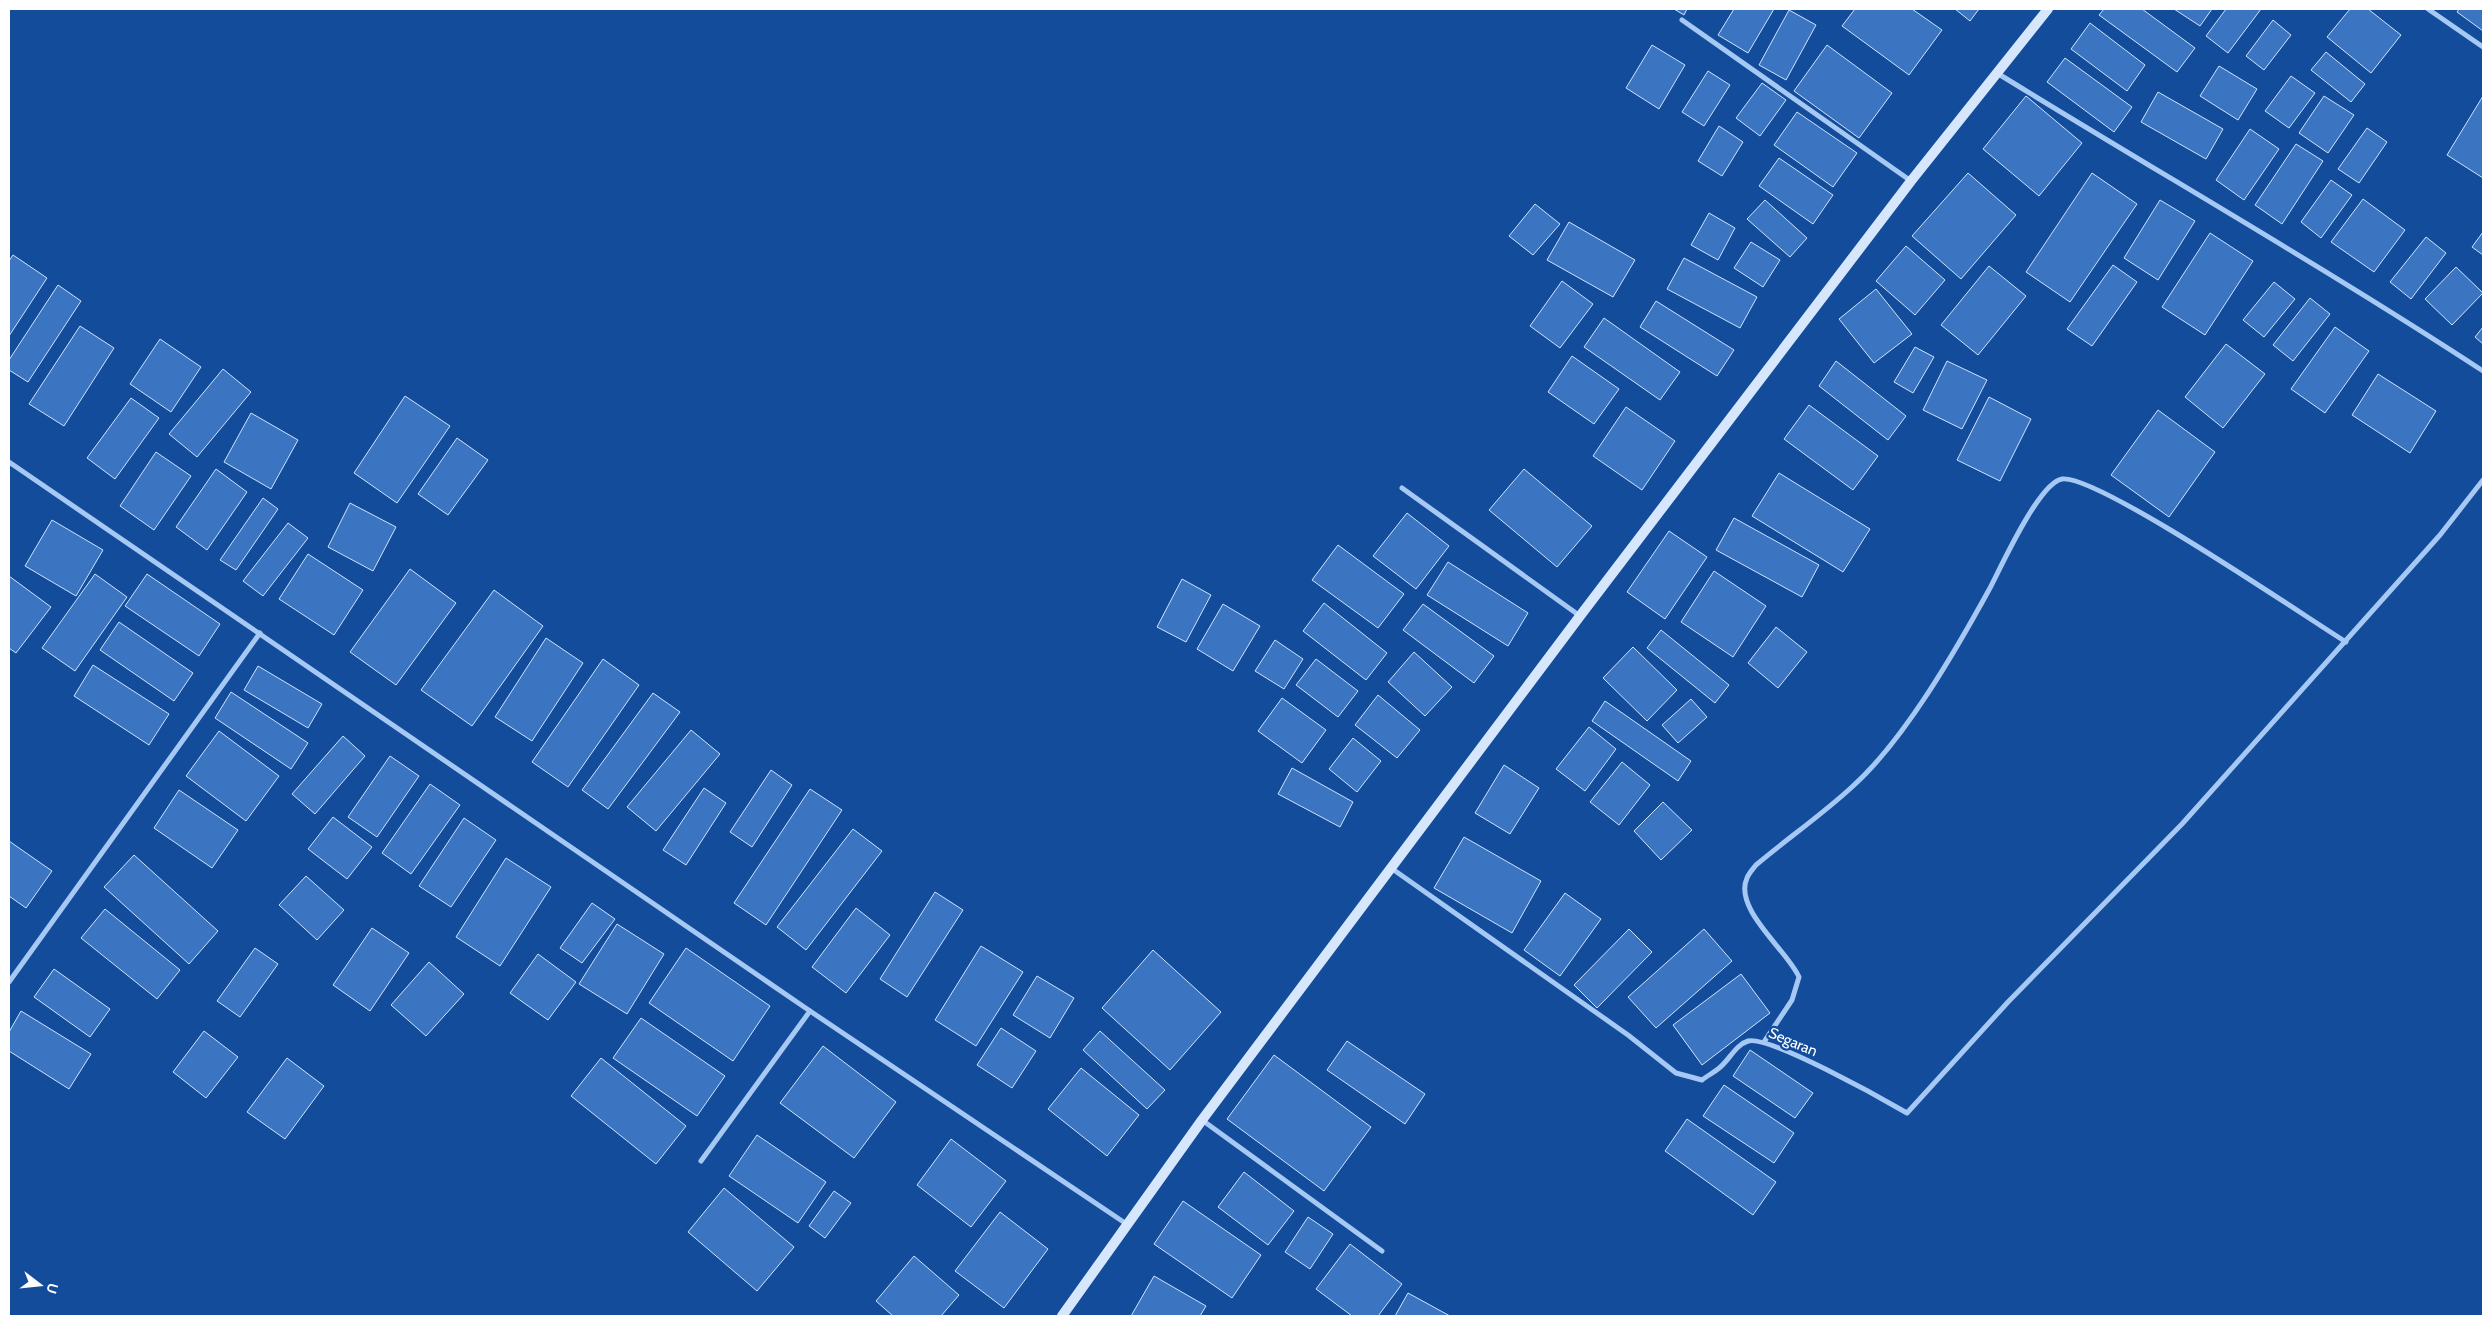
<svg xmlns="http://www.w3.org/2000/svg" width="2492" height="1325" font-family="Cabin,sans-serif">
<rect width="100%" height="100%" fill="#124c9a"/>
<g fill="#3b75c2" stroke="#cee3fe">
<path d="M1674 9H1687L1684 15Z"/>
<path d="M1734 9H1774L1748 53 1718 35Z"/>
<path d="M1855 9H1912L1942 30 1909 75 1842 26Z"/>
<path d="M1955 9H1979L1970 21Z"/>
<path d="M2104 9H2142L2195 48 2177 72 2099 15Z"/>
<path d="M2174 9H2212L2200 26Z"/>
<path d="M2226 9H2261L2228 53 2206 36Z"/>
<path d="M2350 9H2368L2401 35 2371 73 2327 37Z"/>
<path d="M2459 9H2483V31L2457 12Z"/>
<path d="M1789 10 1816 25 1786 80 1759 65Z"/>
<path d="M2273 20 2291 35 2264 70 2246 56Z"/>
<path d="M2090 23 2145 65 2127 91 2071 49Z"/>
<path d="M1652 45 1685 65 1659 109 1626 88Z"/>
<path d="M1827 45 1892 93 1859 138 1794 91Z"/>
<path d="M2326 52 2365 84 2351 102 2311 70Z"/>
<path d="M2065 58 2132 107 2114 132 2047 82Z"/>
<path d="M2219 66 2257 89 2238 120 2200 96Z"/>
<path d="M1708 71 1730 85 1704 126 1682 112Z"/>
<path d="M2291 76 2315 93 2289 128 2265 111Z"/>
<path d="M1762 83 1786 100 1760 136 1736 118Z"/>
<path d="M2158 92 2223 129 2206 159 2141 122Z"/>
<path d="M2026 96 2082 143 2039 196 1983 149Z"/>
<path d="M2324 96 2354 115 2328 153 2299 133Z"/>
<path d="M2483 96V178L2447 155Z"/>
<path d="M1797 112 1857 153 1833 187 1774 145Z"/>
<path d="M1719 126 1743 142 1722 176 1698 161Z"/>
<path d="M2367 128 2387 142 2359 183 2338 169Z"/>
<path d="M2250 129 2279 149 2244 200 2216 180Z"/>
<path d="M2296 144 2323 161 2282 224 2255 205Z"/>
<path d="M1779 158 1833 195 1813 224 1759 186Z"/>
<path d="M1968 173 2016 215 1961 279 1912 236Z"/>
<path d="M2092 173 2137 204 2070 302 2026 272Z"/>
<path d="M2331 180 2352 195 2321 238 2301 222Z"/>
<path d="M2363 199 2405 230 2374 272 2331 242Z"/>
<path d="M1765 200 1807 238 1790 257 1747 219Z"/>
<path d="M2160 200 2195 221 2158 280 2124 258Z"/>
<path d="M1535 204 1560 224 1533 255 1509 236Z"/>
<path d="M1709 213 1735 228 1718 260 1691 245Z"/>
<path d="M1569 222 1635 260 1613 297 1547 260Z"/>
<path d="M2483 232V255L2472 247Z"/>
<path d="M2210 233 2253 261 2205 335 2162 307Z"/>
<path d="M2426 237 2446 253 2411 299 2390 282Z"/>
<path d="M1751 242 1780 260 1763 287 1734 268Z"/>
<path d="M1906 246 1945 280 1915 315 1876 281Z"/>
<path d="M13 255 47 278 9 336V261Z"/>
<path d="M1684 258 1757 297 1740 328 1667 289Z"/>
<path d="M2113 265 2137 282 2092 346 2067 329Z"/>
<path d="M1989 266 2026 296 1978 355 1941 325Z"/>
<path d="M2456 267 2483 293 2452 325 2425 299Z"/>
<path d="M1562 281 1593 304 1560 348 1530 326Z"/>
<path d="M2274 282 2295 299 2264 337 2243 320Z"/>
<path d="M58 285 81 301 28 382 9 370V360Z"/>
<path d="M1876 289 1912 334 1874 363 1839 319Z"/>
<path d="M2310 298 2330 314 2293 361 2273 345Z"/>
<path d="M1656 301 1734 350 1717 376 1640 327Z"/>
<path d="M1604 318 1680 372 1660 400 1584 347Z"/>
<path d="M80 326 114 348 64 426 29 404Z"/>
<path d="M2335 327 2369 351 2325 413 2291 389Z"/>
<path d="M2483 327V344L2475 337Z"/>
<path d="M160 339 201 367 171 412 130 384Z"/>
<path d="M2226 344 2265 374 2223 428 2185 397Z"/>
<path d="M1915 347 1934 357 1913 393 1894 382Z"/>
<path d="M1572 356 1619 389 1594 424 1548 392Z"/>
<path d="M1836 361 1906 416 1888 440 1819 386Z"/>
<path d="M1947 361 1987 380 1962 429 1923 410Z"/>
<path d="M223 369 251 392 197 457 169 434Z"/>
<path d="M2378 374 2436 411 2410 453 2352 415Z"/>
<path d="M405 396 450 426 397 503 354 473Z"/>
<path d="M1989 397 2031 419 2000 481 1957 460Z"/>
<path d="M131 398 159 418 115 479 87 458Z"/>
<path d="M1809 405 1878 456 1853 490 1784 439Z"/>
<path d="M1626 407 1675 441 1642 490 1593 456Z"/>
<path d="M2158 410 2215 452 2169 517 2111 475Z"/>
<path d="M251 413 298 440 271 489 224 462Z"/>
<path d="M457 438 488 460 448 515 418 494Z"/>
<path d="M156 452 191 476 154 530 120 506Z"/>
<path d="M216 469 247 492 207 550 176 527Z"/>
<path d="M1524 469 1592 526 1557 567 1489 510Z"/>
<path d="M1779 473 1870 529 1843 572 1752 516Z"/>
<path d="M263 498 278 509 236 570 220 560Z"/>
<path d="M350 503 396 527 373 571 328 547Z"/>
<path d="M1407 513 1449 546 1416 589 1373 556Z"/>
<path d="M1734 518 1819 565 1802 597 1716 550Z"/>
<path d="M52 520 103 550 76 596 25 566Z"/>
<path d="M288 523 308 538 263 596 243 581Z"/>
<path d="M1669 531 1707 557 1665 619 1627 592Z"/>
<path d="M1338 545 1404 594 1378 628 1312 580Z"/>
<path d="M308 554 363 590 334 635 279 599Z"/>
<path d="M1448 562 1528 613 1508 646 1427 595Z"/>
<path d="M410 569 456 603 396 685 350 652Z"/>
<path d="M1714 571 1766 606 1733 657 1681 622Z"/>
<path d="M95 574 127 597 75 671 42 648Z"/>
<path d="M147 574 220 624 199 656 125 606Z"/>
<path d="M9 576 51 607 16 653 9 648Z"/>
<path d="M1182 579 1211 595 1186 642 1157 627Z"/>
<path d="M494 590 543 626 472 726 421 690Z"/>
<path d="M1324 603 1387 653 1366 680 1303 631Z"/>
<path d="M1223 604 1260 626 1233 671 1197 649Z"/>
<path d="M1423 604 1494 656 1474 683 1403 630Z"/>
<path d="M119 622 193 673 174 701 100 650Z"/>
<path d="M1776 627 1807 652 1778 688 1748 663Z"/>
<path d="M1661 630 1729 685 1715 703 1647 648Z"/>
<path d="M546 638 583 663 532 741 495 717Z"/>
<path d="M1275 640 1303 659 1284 689 1255 671Z"/>
<path d="M1633 647 1677 690 1647 721 1603 678Z"/>
<path d="M1414 652 1452 687 1425 716 1388 682Z"/>
<path d="M603 659 639 685 568 787 532 762Z"/>
<path d="M1316 659 1358 691 1338 717 1296 685Z"/>
<path d="M93 665 169 714 149 745 74 696Z"/>
<path d="M258 666 322 704 308 728 244 690Z"/>
<path d="M231 692 308 743 291 769 215 718Z"/>
<path d="M653 693 680 712 608 809 582 790Z"/>
<path d="M1378 695 1420 730 1397 758 1355 725Z"/>
<path d="M1282 698 1326 730 1302 763 1258 731Z"/>
<path d="M1691 699 1707 717 1678 743 1662 725Z"/>
<path d="M1605 701 1691 761 1678 781 1592 721Z"/>
<path d="M1589 727 1616 749 1585 791 1556 769Z"/>
<path d="M691 730 720 754 656 831 627 807Z"/>
<path d="M219 731 279 776 246 821 186 776Z"/>
<path d="M343 736 365 756 315 814 292 794Z"/>
<path d="M1353 738 1381 761 1357 792 1329 769Z"/>
<path d="M390 756 419 776 377 837 348 817Z"/>
<path d="M1622 762 1650 785 1619 825 1590 802Z"/>
<path d="M1504 765 1539 788 1510 834 1475 813Z"/>
<path d="M1292 768 1353 802 1340 827 1278 794Z"/>
<path d="M771 770 792 785 752 847 730 832Z"/>
<path d="M430 784 460 805 411 874 382 853Z"/>
<path d="M704 788 726 803 686 865 663 850Z"/>
<path d="M810 789 842 810 766 925 734 903Z"/>
<path d="M179 790 238 830 212 868 154 828Z"/>
<path d="M1663 802 1692 830 1661 860 1634 831Z"/>
<path d="M333 817 372 847 347 879 308 849Z"/>
<path d="M464 818 496 840 451 907 419 886Z"/>
<path d="M853 829 882 851 806 950 777 927Z"/>
<path d="M1464 837 1541 881 1512 933 1434 888Z"/>
<path d="M9 841 52 871 26 908 9 896Z"/>
<path d="M134 855 218 931 189 964 104 887Z"/>
<path d="M506 858 551 887 500 966 456 937Z"/>
<path d="M306 876 344 910 317 940 279 905Z"/>
<path d="M935 892 963 910 907 997 880 979Z"/>
<path d="M1565 893 1601 919 1560 976 1524 950Z"/>
<path d="M592 903 615 919 582 963 560 948Z"/>
<path d="M856 908 890 935 846 993 812 967Z"/>
<path d="M105 909 180 970 157 999 81 938Z"/>
<path d="M617 924 664 954 627 1014 579 984Z"/>
<path d="M372 928 409 953 370 1011 333 985Z"/>
<path d="M1629 929 1652 952 1597 1008 1574 985Z"/>
<path d="M1704 929 1732 961 1656 1028 1628 997Z"/>
<path d="M981 946 1023 972 976 1046 935 1020Z"/>
<path d="M255 948 278 964 240 1017 217 1001Z"/>
<path d="M686 948 770 1006 733 1061 649 1003Z"/>
<path d="M1153 950 1221 1012 1170 1070 1102 1008Z"/>
<path d="M538 954 576 982 548 1020 510 993Z"/>
<path d="M429 962 464 994 426 1036 391 1005Z"/>
<path d="M54 969 110 1009 90 1037 34 997Z"/>
<path d="M1741 974 1770 1013 1702 1065 1673 1025Z"/>
<path d="M1037 976 1074 998 1050 1038 1013 1015Z"/>
<path d="M21 1011 91 1054 69 1089 9 1051V1032Z"/>
<path d="M641 1018 725 1076 697 1116 613 1058Z"/>
<path d="M1001 1028 1036 1051 1012 1088 977 1065Z"/>
<path d="M204 1031 238 1057 206 1098 173 1072Z"/>
<path d="M1100 1031 1165 1090 1147 1109 1083 1050Z"/>
<path d="M1347 1041 1425 1094 1405 1124 1327 1070Z"/>
<path d="M823 1046 896 1102 854 1158 780 1103Z"/>
<path d="M1750 1050 1813 1093 1795 1118 1733 1076Z"/>
<path d="M1274 1055 1371 1127 1324 1191 1227 1119Z"/>
<path d="M287 1058 324 1086 285 1139 247 1112Z"/>
<path d="M601 1058 686 1126 656 1164 571 1096Z"/>
<path d="M1081 1068 1139 1115 1107 1156 1048 1109Z"/>
<path d="M1724 1085 1794 1133 1774 1163 1703 1116Z"/>
<path d="M1687 1119 1776 1182 1753 1215 1665 1151Z"/>
<path d="M757 1135 826 1182 798 1223 729 1176Z"/>
<path d="M951 1139 1006 1181 971 1227 917 1185Z"/>
<path d="M1244 1172 1294 1211 1268 1245 1218 1207Z"/>
<path d="M724 1188 794 1247 757 1291 688 1232Z"/>
<path d="M834 1191 851 1203 825 1238 809 1226Z"/>
<path d="M1183 1201 1261 1255 1232 1298 1154 1244Z"/>
<path d="M1000 1212 1048 1249 1004 1308 955 1271Z"/>
<path d="M1308 1217 1333 1234 1310 1269 1285 1252Z"/>
<path d="M1350 1244 1402 1284 1378 1316H1352L1316 1289Z"/>
<path d="M914 1256 959 1295 941 1316H893L876 1301Z"/>
<path d="M1154 1276 1206 1306 1200 1316H1131Z"/>
<path d="M1408 1293 1450 1316H1395Z"/>
</g>
<g fill="none" stroke-linecap="round" stroke-linejoin="round">
<g stroke="#a6c8f4" stroke-width="5">
<path d="M2428 9 2483 47"/>
<path d="M1682 20 1911 181"/>
<path d="M1997 73C2159 173 2324 267 2483 371"/>
<path d="M9 462 810 1011 1128 1225"/>
<path d="M1402 488 1580 616"/>
<path d="M1391 868 1628 1035 1676 1073 1702 1080C1707 1076 1713 1073 1718 1069 1729 1061 1735 1045 1748 1041 1769 1035 1883 1099 1907 1113L2008 1002 2182 824 2440 535 2483 480"/>
<path d="M9 982 260 633"/>
<path d="M1764 1042 1792 1000 1799 977C1787 950 1733 909 1747 878 1749 873 1753 869 1756 865 1788 838 1823 814 1853 786 1905 739 1956 650 1990 588 2002 565 2039 483 2062 479 2097 474 2304 616 2346 642"/>
<path d="M1202 1120 1382 1251"/>
<path d="M701 1161 810 1011"/>
</g>
<path stroke="#d5e6fd" stroke-width="10" d="M1062 1316 1202 1120 1580 616 1911 181 2048 9"/>
</g>
<g text-anchor="middle" stroke-width="4.5" stroke-linejoin="round" paint-order="stroke">
<g font-size="15" fill="#fff" stroke="#124c9a">
<text transform="translate(1793 1042) rotate(23)" y="5">Segaran</text>
</g>
</g>
<rect width="2492" height="1325" fill="none" stroke="#ffffff" stroke-width="20"/>
<g transform="translate(40 1285) rotate(106)" stroke="#124c9a" stroke-width="4" paint-order="stroke">
<path d="M0-4L9 19L0 12L-9 19Z" fill="#ffffff"/>
<text y="-8" font-size="14" font-weight="bold" text-anchor="middle" fill="#ffffff">U</text>
</g>
</svg>
